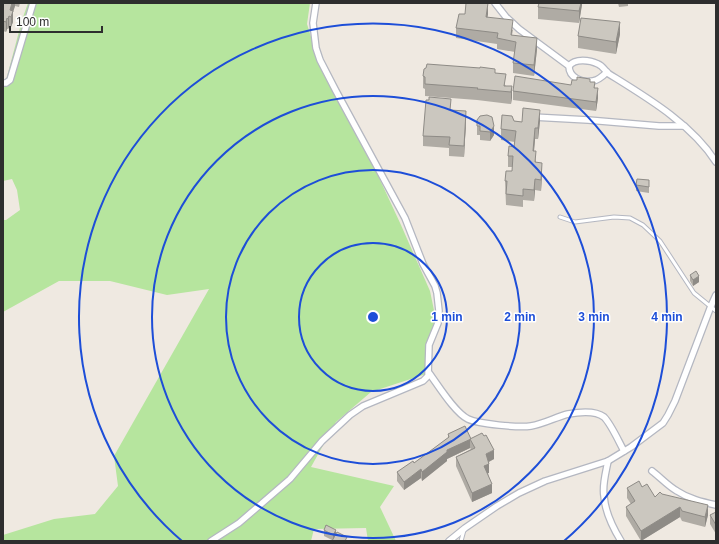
<svg xmlns="http://www.w3.org/2000/svg" width="719" height="544" font-family="Helvetica,sans-serif">
<rect width="100%" height="100%" fill="#efe9e1"/>
<path fill="#b6e59e" d="M28 3H310L307 24 317 56 368 154 401 225 430 291 436 320 427 345 426 374 371 392 336 422 311 467 394 486 380 507 396 541H368L366 528 314 529 311 541H3V535L54 519 95 514 118 486 114 456 209 289 167 295 110 281H59L3 312V220H6L20 210 17 190 12 179 3 181V88H4L22 20Z"/>
<g fill="none" stroke-linecap="round" stroke-linejoin="round">
<defs>
<g id="lane">
<path d="M560 217 575 222 614 217 630 218 643 225 660 241 694 293 716 311"/>
<path d="M461 541 464 530"/>
</g>
<g id="street">
<path d="M495 3 506 17 519 29 569 66C569 78 582 83 593 81 599 80 603 76 607 72"/>
<path d="M569 66C575 58 590 60 598 64 603 66 605 71 609 74 646 97 692 124 716 162"/>
<path d="M3 83H6L10 80 33 3"/>
<path d="M533 117 588 120 659 126H684"/>
<path d="M429 373C438 385 455 413 468 419 479 424 519 428 531 426 544 424 556 417 568 414 579 412 595 410 604 417 611 424 619 442 624 451"/>
<path d="M608 461C606 472 602 485 604 496 605 511 613 528 621 541"/>
<path d="M652 471C660 477 668 486 677 491 689 499 702 502 716 505"/>
<path d="M211 541 239 523 290 479 322 441 350 415 363 406 423 381 428 376 429 345 438 323V317L439 311 437 293 435 286 423 264 405 218 336 91 320 60 316 48 313 23 316 3"/>
<path d="M449 541 465 528 497 506 519 493 545 481 608 461 631 447 663 423 668 415 675 401 711 306 716 295"/>
</g>
</defs>
<use href="#lane" stroke="#b4b7c1" stroke-width="5"/>
<use href="#street" stroke="#b4b7c1" stroke-width="8"/>
<use href="#lane" stroke="#fff" stroke-width="3"/>
<use href="#street" stroke="#fff" stroke-width="5.5"/>
</g>
<g fill="#afaba4">
<path d="M3 3H20L19 7 15 6 13 12V22L11 27H9L8 29H7L6 32 3 31Z"/>
<path d="M582 3 579 23 538 19V7Z"/>
<path d="M618 3H628V6L619 7Z"/>
<path d="M465 14H488L487 17 513 30 512 35 537 49 534 76 513 73V63L515 52 497 49V44L456 38V28Z"/>
<path d="M620 34 616 54 578 48V36Z"/>
<path d="M495 73 506 86H512L511 104 477 100 425 96V89L423 88V76Z"/>
<path d="M590 82 595 88 598 98 596 111 513 100V91L571 85Z"/>
<path d="M477 120 494 135 490 141 480 140V135H477Z"/>
<path d="M514 121 522 122 540 121 538 139H535L534 151 536 162 542 174 541 191 535 190 534 201 523 200V207L506 205 505 181 512 171 513 167H508V156L514 147 515 142 501 140V129Z"/>
<path d="M466 122 464 157 449 156V148L423 146V136Z"/>
<path d="M636 185 649 186V193L636 191Z"/>
<path d="M690 275 699 282 693 286 690 281Z"/>
<path d="M448 434 471 439 494 459 489 462V473H488L492 493 472 502 456 466V457L471 449 470 448 447 459V461L422 481 421 478 404 490 397 481V472L414 463 448 438Z"/>
<path d="M642 487 655 497 662 494 708 515 705 527 682 521 680 517 641 541 626 516V507L631 504 627 498V488Z"/>
<path d="M716 512V534L710 524V515Z"/>
<path d="M324 530 336 534 347 541 332 540 324 536Z"/>
</g>
<g fill="#8e8b86">
<path d="M12 3H15V6L13 12V22L11 27V17L10 10Z"/>
<path d="M488 3V14L486 27V17Z"/>
<path d="M581 3H582V5L579 23V11Z"/>
<path d="M9 16V27L8 29V19Z"/>
<path d="M7 18V29L6 32V22Z"/>
<path d="M620 22V34L616 54V42Z"/>
<path d="M537 38V49L534 76V65Z"/>
<path d="M512 86V98L511 104V92Z"/>
<path d="M598 88V98L596 111V102Z"/>
<path d="M540 110V121L538 139V128Z"/>
<path d="M466 111V122L464 157V146Z"/>
<path d="M494 126V135L490 141V132Z"/>
<path d="M535 128V139L533 162V151Z"/>
<path d="M542 163V174L541 191V180Z"/>
<path d="M535 179V190L534 201V190Z"/>
<path d="M699 276V282L693 286V280Z"/>
<path d="M470 439V448L447 459V461L422 481V472L447 450Z"/>
<path d="M494 450V459L486 463V454Z"/>
<path d="M489 464V473L484 474V466Z"/>
<path d="M421 469V478L404 490V482Z"/>
<path d="M492 484V493L472 502V493Z"/>
<path d="M708 505V515L705 527V517Z"/>
<path d="M680 507V517L641 541V531Z"/>
<path d="M336 530V536L333 541V535Z"/>
</g>
<g fill="#cbc7bf" stroke="#8e8b86">
<path d="M3 3H12L10 10 13 11 11 17 9 16 8 19 7 18 6 22 3 21Z"/>
<path d="M466 3H488L486 17 513 20 511 35 537 38 534 65 513 63 516 42 497 38 498 33 456 28 459 14H465Z"/>
<path d="M539 3H581L579 11 538 7Z"/>
<path d="M581 18 620 22 616 42 578 36Z"/>
<path d="M427 64 480 68V67L495 69V73L506 74 504 86H512L511 92 477 89 478 88 425 84V77L423 76 424 69 426 68Z"/>
<path d="M515 76 571 85 572 80H577V77L590 79V82H595L594 88H598L596 102 513 91Z"/>
<path d="M429 97 451 99 450 110 466 111 464 146 449 145 450 137 423 136 426 100H429Z"/>
<path d="M523 108 540 110 538 128H535L533 151H536L535 162 542 163 541 180 535 179 534 190 523 189V196L506 194 507 181H505L506 171H512L513 156H508L509 146 514 147 516 131 501 129 502 115 512 116 514 121 522 122Z"/>
<path d="M487 115 492 117 494 126 490 132 480 131V126H477V120L480 116Z"/>
<path d="M637 179 649 180V187L636 185Z"/>
<path d="M696 271 699 276 693 280 690 275Z"/>
<path d="M465 426 471 439 447 450V452L422 472 421 469 404 482 397 472 413 461 414 463 449 437 448 434Z"/>
<path d="M482 433 484 436 486 435 494 450 486 454 489 464 484 466 492 484 472 493 456 457 475 448 470 439Z"/>
<path d="M639 481 642 487 647 484 655 497 660 492 662 494 708 505 705 517 682 511 680 507 641 531 626 507 635 501 627 488Z"/>
<path d="M716 512V525L710 515Z"/>
<path d="M326 525 336 530 333 535 324 530Z"/>
<path d="M337 532 347 537 345 541H332Z"/>
</g>
<g fill="none" stroke="#1d4ed8" stroke-width="2">
<circle cx="373" cy="317" r="74"/>
<circle cx="373" cy="317" r="147"/>
<circle cx="373" cy="317" r="221"/>
<path d="M182 541A294 294 0 1 1 564 541"/>
</g>
<circle cx="373" cy="317" r="6" fill="#1d4ed8" stroke="#fff" stroke-width="2"/>
<g font-size="12" text-anchor="middle" font-weight="bold" fill="#1d4ed8" stroke="#fff" stroke-width="3" stroke-linejoin="round" paint-order="stroke">
<text x="447" y="321">1 min</text>
<text x="520" y="321">2 min</text>
<text x="594" y="321">3 min</text>
<text x="667" y="321">4 min</text>
</g>
<rect width="719" height="544" fill="none" stroke="#2e2e2e" stroke-width="8"/>
<path d="M10 26v6h92v-6" fill="none" stroke="#2e2e2e" stroke-width="2"/>
<text x="16" y="26" font-size="12" fill="#2e2e2e" stroke="#ffffff" stroke-width="3" paint-order="stroke">100 m</text>
</svg>
